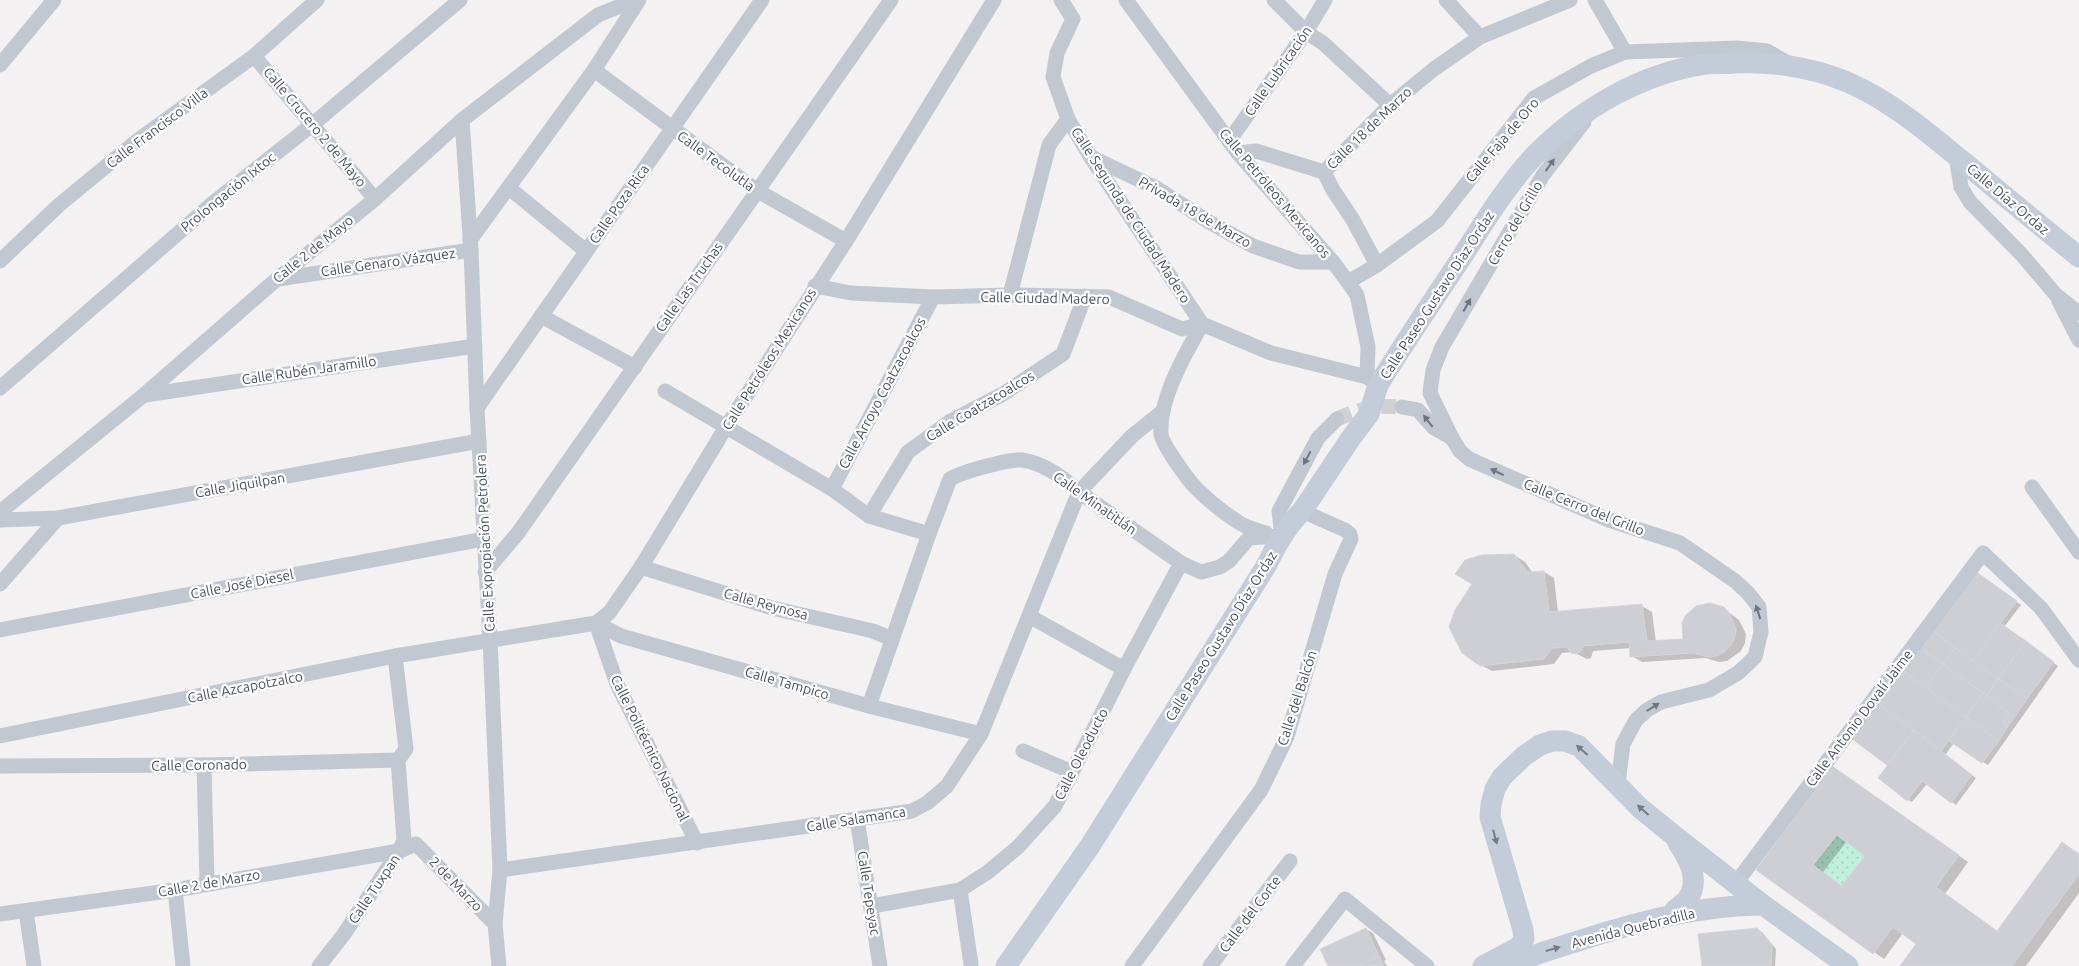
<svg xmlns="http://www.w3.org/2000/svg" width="2079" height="966" font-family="Ubuntu,sans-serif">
<defs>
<pattern id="park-dots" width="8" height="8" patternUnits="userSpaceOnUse" patternTransform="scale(1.25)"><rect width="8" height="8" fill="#c0f0db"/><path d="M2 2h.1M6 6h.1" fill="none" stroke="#a6d0be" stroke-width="1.8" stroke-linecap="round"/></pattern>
</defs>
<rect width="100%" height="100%" fill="#f3f1f1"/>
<path fill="url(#park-dots)" d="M1837 835 1865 856 1841 886 1813 865Z"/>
<g fill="#0003" fill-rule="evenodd">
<path d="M1514 555 1525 562 1533 573 1544 572 1554 578 1558 612 1642 606 1652 612 1656 642 1684 640 1723 608 1739 620 1746 634 1745 643 1741 651 1727 661 1719 662 1705 658 1642 662 1632 656 1631 648 1593 651 1591 658 1587 659 1573 652 1562 653 1554 664 1492 671 1481 665Z"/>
<path d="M1976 573 2021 605 2004 627 2058 666 1988 765 1954 743 1945 755 1976 778 1956 805 1927 784 1912 802 1908 800 1889 765 1854 739Z"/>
<path d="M1843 774 1968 862 1945 894 1998 932 2062 843 2079 854V893L2026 966H1902L1918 944 1903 933 1884 959 1758 870ZM1847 841 1866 856 1843 887 1823 872Z"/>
<path d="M1366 929 1373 933 1386 960 1384 961 1387 966H1330Z"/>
<path d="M1757 929 1762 932 1776 949 1775 966H1703Z"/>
</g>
<g fill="#cdcfd5" stroke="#d5d6dc" fill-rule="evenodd">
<path d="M1514 554 1527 572 1544 571 1549 612 1642 604 1647 641 1683 639 1682 623 1685 616 1696 606 1710 603 1724 607 1729 613 1736 628 1735 637 1731 645 1725 651 1717 656 1708 657 1693 653 1630 657 1629 642 1583 646 1580 652 1576 654 1571 653 1567 647 1552 648 1544 659 1480 666 1462 653 1449 627 1455 610 1472 584 1455 574 1465 560 1482 555Z"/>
<path d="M1975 571 2017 601 1973 661 1932 630Z"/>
<path d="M2000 623 2026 641 1998 679 1973 661Z"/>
<path d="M1932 630 1955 648 1943 664 1920 648Z"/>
<path d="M2026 641 2054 662 2027 699 1998 679Z"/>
<path d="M1920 648 1943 664 1926 688 1902 671Z"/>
<path d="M1955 648 1998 679 1987 696 1943 664Z"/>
<path d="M1943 664 1983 693 1966 717 1926 688Z"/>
<path d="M1902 671 1966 717 1941 751 1878 704Z"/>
<path d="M1998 679 2027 699 2007 728 2003 722 2009 713 1987 696Z"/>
<path d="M1983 693 2009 713 2003 722 2007 728 1999 741 1966 717Z"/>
<path d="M1878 704 1914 730 1887 765 1852 739Z"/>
<path d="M1966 717 1999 741 1982 763 1949 741Z"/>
<path d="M1914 730 1972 775 1951 803 1922 781 1907 801 1878 778Z"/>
<path d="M1832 766 1959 855 1936 887 1997 931 2062 842 2079 854V874L2012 966H1900L1916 944 1893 927 1873 954 1756 870ZM1837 835 1865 856 1841 886 1813 865Z"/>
<path d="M1366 928 1379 956 1358 966H1328L1320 949Z"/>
<path d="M1757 928 1772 945 1771 966H1702L1698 934Z"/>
<path d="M1379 956 1384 966H1358Z"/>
</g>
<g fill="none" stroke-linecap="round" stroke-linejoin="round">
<path stroke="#d1d1d4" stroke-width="15" stroke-dasharray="15 8" stroke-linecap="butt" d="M1337 419C1363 408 1374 405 1402 407"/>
<g stroke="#c2c8d2" stroke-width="15">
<path d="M1061 0 1073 19 1057 53 1053 77 1068 119 1090 156 1202 324"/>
<path d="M1126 0 1238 153 1333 262 1348 282 1357 295 1368 347 1367 377"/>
<path d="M1274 0 1306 32 1323 43 1390 105"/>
<path d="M1446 0 1480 37"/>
<path d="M1595 0 1625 52"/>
<path d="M254 56 375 199"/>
<path d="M0 65 54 0"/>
<path d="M594 70 756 190 846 241"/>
<path d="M462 120 471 250 477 408 490 639 500 870 495 924 499 966"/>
<path d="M1584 122 1543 175 1442 347 1433 370 1430 393 1452 438 1460 451 1469 459 1609 520 1680 543 1735 581 1748 593 1759 607 1761 632 1755 657 1738 673 1709 690 1661 702 1647 710 1636 720 1623 744 1618 783"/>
<path d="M1229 141 1306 32 1325 0"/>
<path d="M1238 153 1256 151 1324 172 1390 105 1434 69 1480 37 1570 0"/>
<path d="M1956 156 1961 187 1970 202 2022 255 2056 295 2079 313"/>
<path d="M1091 157 1158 189 1209 222 1253 246 1299 262H1333"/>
<path d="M1324 172 1333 190 1353 220 1377 265"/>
<path d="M509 188 586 251"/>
<path d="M470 240 594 70 639 0"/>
<path d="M0 261 59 205 138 140 254 56 317 0"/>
<path d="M278 279 471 250"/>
<path d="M1348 282 1377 265 1437 221 1534 98 1591 66 1625 52 1737 48 1767 51 1788 63"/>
<path d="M815 286 851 293 933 297 1010 295 1109 297 1182 329 1202 324 1271 353 1367 377 1378 385"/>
<path d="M1010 295 1049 145 1068 119"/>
<path d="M2059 301 2079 340"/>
<path d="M541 316 635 367"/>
<path d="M1202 324C1185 354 1159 399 1161 434 1162 444 1188 480 1196 488 1208 500 1224 513 1238 522 1247 528 1256 530 1266 533"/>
<path d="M0 388 213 203 313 124 460 0"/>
<path d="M665 391 832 489 869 516 929 534"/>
<path d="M145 395 475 346"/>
<path d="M1402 407 1418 410 1434 428 1452 438"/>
<path d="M477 408 762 0"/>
<path d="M2032 487 2079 552"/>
<path d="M832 489 933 297"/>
<path d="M0 512 144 395 277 279 375 199 462 120 598 15 635 0"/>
<path d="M869 516 908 452 949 422 1003 394 1063 354 1085 296"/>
<path d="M0 520 58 518 479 441"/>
<path d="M1282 536 1279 511 1318 438 1337 419"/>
<path d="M641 567 772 608 873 631 892 639"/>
<path d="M485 572 518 533 891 0"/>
<path d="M0 584 58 518"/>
<path d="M1029 616 1124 669"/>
<path d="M596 623 621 636 869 706 981 734"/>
<path d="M596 623 617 684 697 843"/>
<path d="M0 630 484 539"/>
<path d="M869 706 929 534 950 479C960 473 972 470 983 467 995 464 1010 459 1022 460 1043 463 1064 478 1079 492L1181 563 1201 572 1220 567 1229 561 1249 538 1282 536"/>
<path d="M0 736 395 656 596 623 609 613 641 567 726 427 846 241 994 0"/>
<path d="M1023 751 1072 772"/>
<path d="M204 765 207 884"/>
<path d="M0 766 204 765 398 760"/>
<path d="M857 819 880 966"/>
<path d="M500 870 857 819 912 811 927 803 947 786 981 734 1079 492 1132 436 1163 411"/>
<path d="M1736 883 1983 553 2041 608 2079 660"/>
<path d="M175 890 183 966"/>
<path d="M960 890 971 964"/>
<path d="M872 906 960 890 988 872 1018 847 1055 806 1124 669 1181 563"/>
<path d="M26 911 34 966"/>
<path d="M0 914 175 890 399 851 416 844 495 924"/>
<path d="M319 966 344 934 399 851 404 840 398 760 406 749 395 656"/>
<path d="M1132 966 1261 790 1287 737 1335 574 1351 539 1350 534 1345 530 1302 511"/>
<path d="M1210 966 1290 861"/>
<path d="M1293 966 1345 899 1427 966"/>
</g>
<g stroke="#c4cbd9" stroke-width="21">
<path d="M1675 910C1679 907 1684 903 1687 900 1701 881 1689 859 1678 843"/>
<path d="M1006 966 1090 846 1266 566C1276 546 1286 527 1302 511L1351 438 1369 414 1378 385C1404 344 1431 303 1458 263 1482 226 1505 187 1535 155 1580 109 1642 73 1706 64 1715 63 1725 64 1734 63 1776 61 1824 69 1862 89 1901 109 1933 137 1966 164 2003 195 2041 226 2079 257"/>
<path d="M1483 966 1519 947 1524 939 1523 930 1490 817 1491 804 1495 789 1502 777 1524 756 1540 745 1552 741H1565L1579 746 1640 808 1672 834 1763 905 1848 966"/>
<path d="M1507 966C1529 956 1550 950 1572 943 1633 923 1699 905 1763 905"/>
</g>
</g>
<defs><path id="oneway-solid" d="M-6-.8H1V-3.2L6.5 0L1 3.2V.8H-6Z" transform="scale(1.25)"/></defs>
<g fill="#6d7482">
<use href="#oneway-solid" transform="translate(1550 165) rotate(-55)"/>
<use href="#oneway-solid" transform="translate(1467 305) rotate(-60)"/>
<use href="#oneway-solid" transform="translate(1428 421) rotate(-128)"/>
<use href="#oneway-solid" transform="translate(1307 458) rotate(118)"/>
<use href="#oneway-solid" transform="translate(1497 472) rotate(-155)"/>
<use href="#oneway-solid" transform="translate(1758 612) rotate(-108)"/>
<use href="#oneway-solid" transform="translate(1653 707) rotate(-32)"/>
</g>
<g fill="#737b8a">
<use href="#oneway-solid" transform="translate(1582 750) rotate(-139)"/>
<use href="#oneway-solid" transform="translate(1643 810) rotate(-138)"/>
<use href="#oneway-solid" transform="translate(1495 837) rotate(75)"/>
<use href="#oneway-solid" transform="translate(1553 949) rotate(-16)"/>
</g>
<g text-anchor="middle" stroke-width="4.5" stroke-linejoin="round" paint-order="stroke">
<g font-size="14" fill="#48505f" stroke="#fff">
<text transform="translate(1278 71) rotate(-55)" y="5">Calle Lubricación</text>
<text transform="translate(315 127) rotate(50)" y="5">Calle Crucero 2 de Mayo</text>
<text transform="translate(157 128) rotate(-37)" y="5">Calle Francisco Villa</text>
<text transform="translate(1369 128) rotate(-44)" y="5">Calle 18 de Marzo</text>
<text transform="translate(1502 140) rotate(-50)" y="5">Calle Faja de Oro</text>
<text transform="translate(716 161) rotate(36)" y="5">Calle Tecolutla</text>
<text transform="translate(228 192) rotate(-39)" y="5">Prolongación Ixtoc</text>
<text transform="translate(1275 193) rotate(50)" y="5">Calle Petróleos Mexicanos</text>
<text transform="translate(2008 199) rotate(40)" y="5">Calle Díaz Ordaz</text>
<text transform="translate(619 204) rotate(-55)" y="5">Calle Poza Rica</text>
<text transform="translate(1195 212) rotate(30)" y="5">Privada 18 de Marzo</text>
<text transform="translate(1131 215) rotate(57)" y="5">Calle Segunda de Ciudad Madero</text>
<text transform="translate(1515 223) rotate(-60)" y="5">Cerro del Grillo</text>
<text transform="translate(313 249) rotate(-39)" y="5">Calle 2 de Mayo</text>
<text transform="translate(388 262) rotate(-8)" y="5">Calle Genaro Vázquez</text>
<text transform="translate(689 287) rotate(-55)" y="5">Calle Las Truchas</text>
<text transform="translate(1437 295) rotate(-57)" y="5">Calle Paseo Gustavo Díaz Ordaz</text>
<text transform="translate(1045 298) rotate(1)" y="5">Calle Ciudad Madero</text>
<text transform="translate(769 359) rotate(-58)" y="5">Calle Petróleos Mexicanos</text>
<text transform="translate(309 370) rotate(-8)" y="5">Calle Rubén Jaramillo</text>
<text transform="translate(882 393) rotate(-62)" y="5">Calle Arroyo Coatzacoalcos</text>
<text transform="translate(980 406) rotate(-31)" y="5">Calle Coatzacoalcos</text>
<text transform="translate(240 485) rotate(-10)" y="5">Calle Jiquilpan</text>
<text transform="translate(1095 503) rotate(35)" y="5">Calle Minatitlán</text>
<text transform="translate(1584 507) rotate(22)" y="5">Calle Cerro del Grillo</text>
<text transform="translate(485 543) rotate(-93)" y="5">Calle Expropiación Petrolera</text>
<text transform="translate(242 584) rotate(-11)" y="5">Calle José Diesel</text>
<text transform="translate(766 604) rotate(15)" y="5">Calle Reynosa</text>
<text transform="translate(1221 636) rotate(-58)" y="5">Calle Paseo Gustavo Díaz Ordaz</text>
<text transform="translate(787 683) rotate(16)" y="5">Calle Tampico</text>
<text transform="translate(245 687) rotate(-11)" y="5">Calle Azcapotzalco</text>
<text transform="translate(1297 698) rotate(-72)" y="5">Calle del Balcón</text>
<text transform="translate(1859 718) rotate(-53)" y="5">Calle Antonio Dovalí Jaime</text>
<text transform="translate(650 748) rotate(64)" y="5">Calle Politécnico Nacional</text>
<text transform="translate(1081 754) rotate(-63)" y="5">Calle Oleoducto</text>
<text transform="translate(199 765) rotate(-1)" y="5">Calle Coronado</text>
<text transform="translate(856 819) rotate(-9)" y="5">Calle Salamanca</text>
<text transform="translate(209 883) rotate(-10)" y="5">Calle 2 de Marzo</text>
<text transform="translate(456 884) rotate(46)" y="5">2 de Marzo</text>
<text transform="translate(374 889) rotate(-56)" y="5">Calle Tuxpan</text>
<text transform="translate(869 893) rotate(81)" y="5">Calle Tepeyac</text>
<text transform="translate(1250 914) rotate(-53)" y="5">Calle del Corte</text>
<text transform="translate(1633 928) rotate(-14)" y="5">Avenida Quebradilla</text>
</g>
</g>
</svg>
